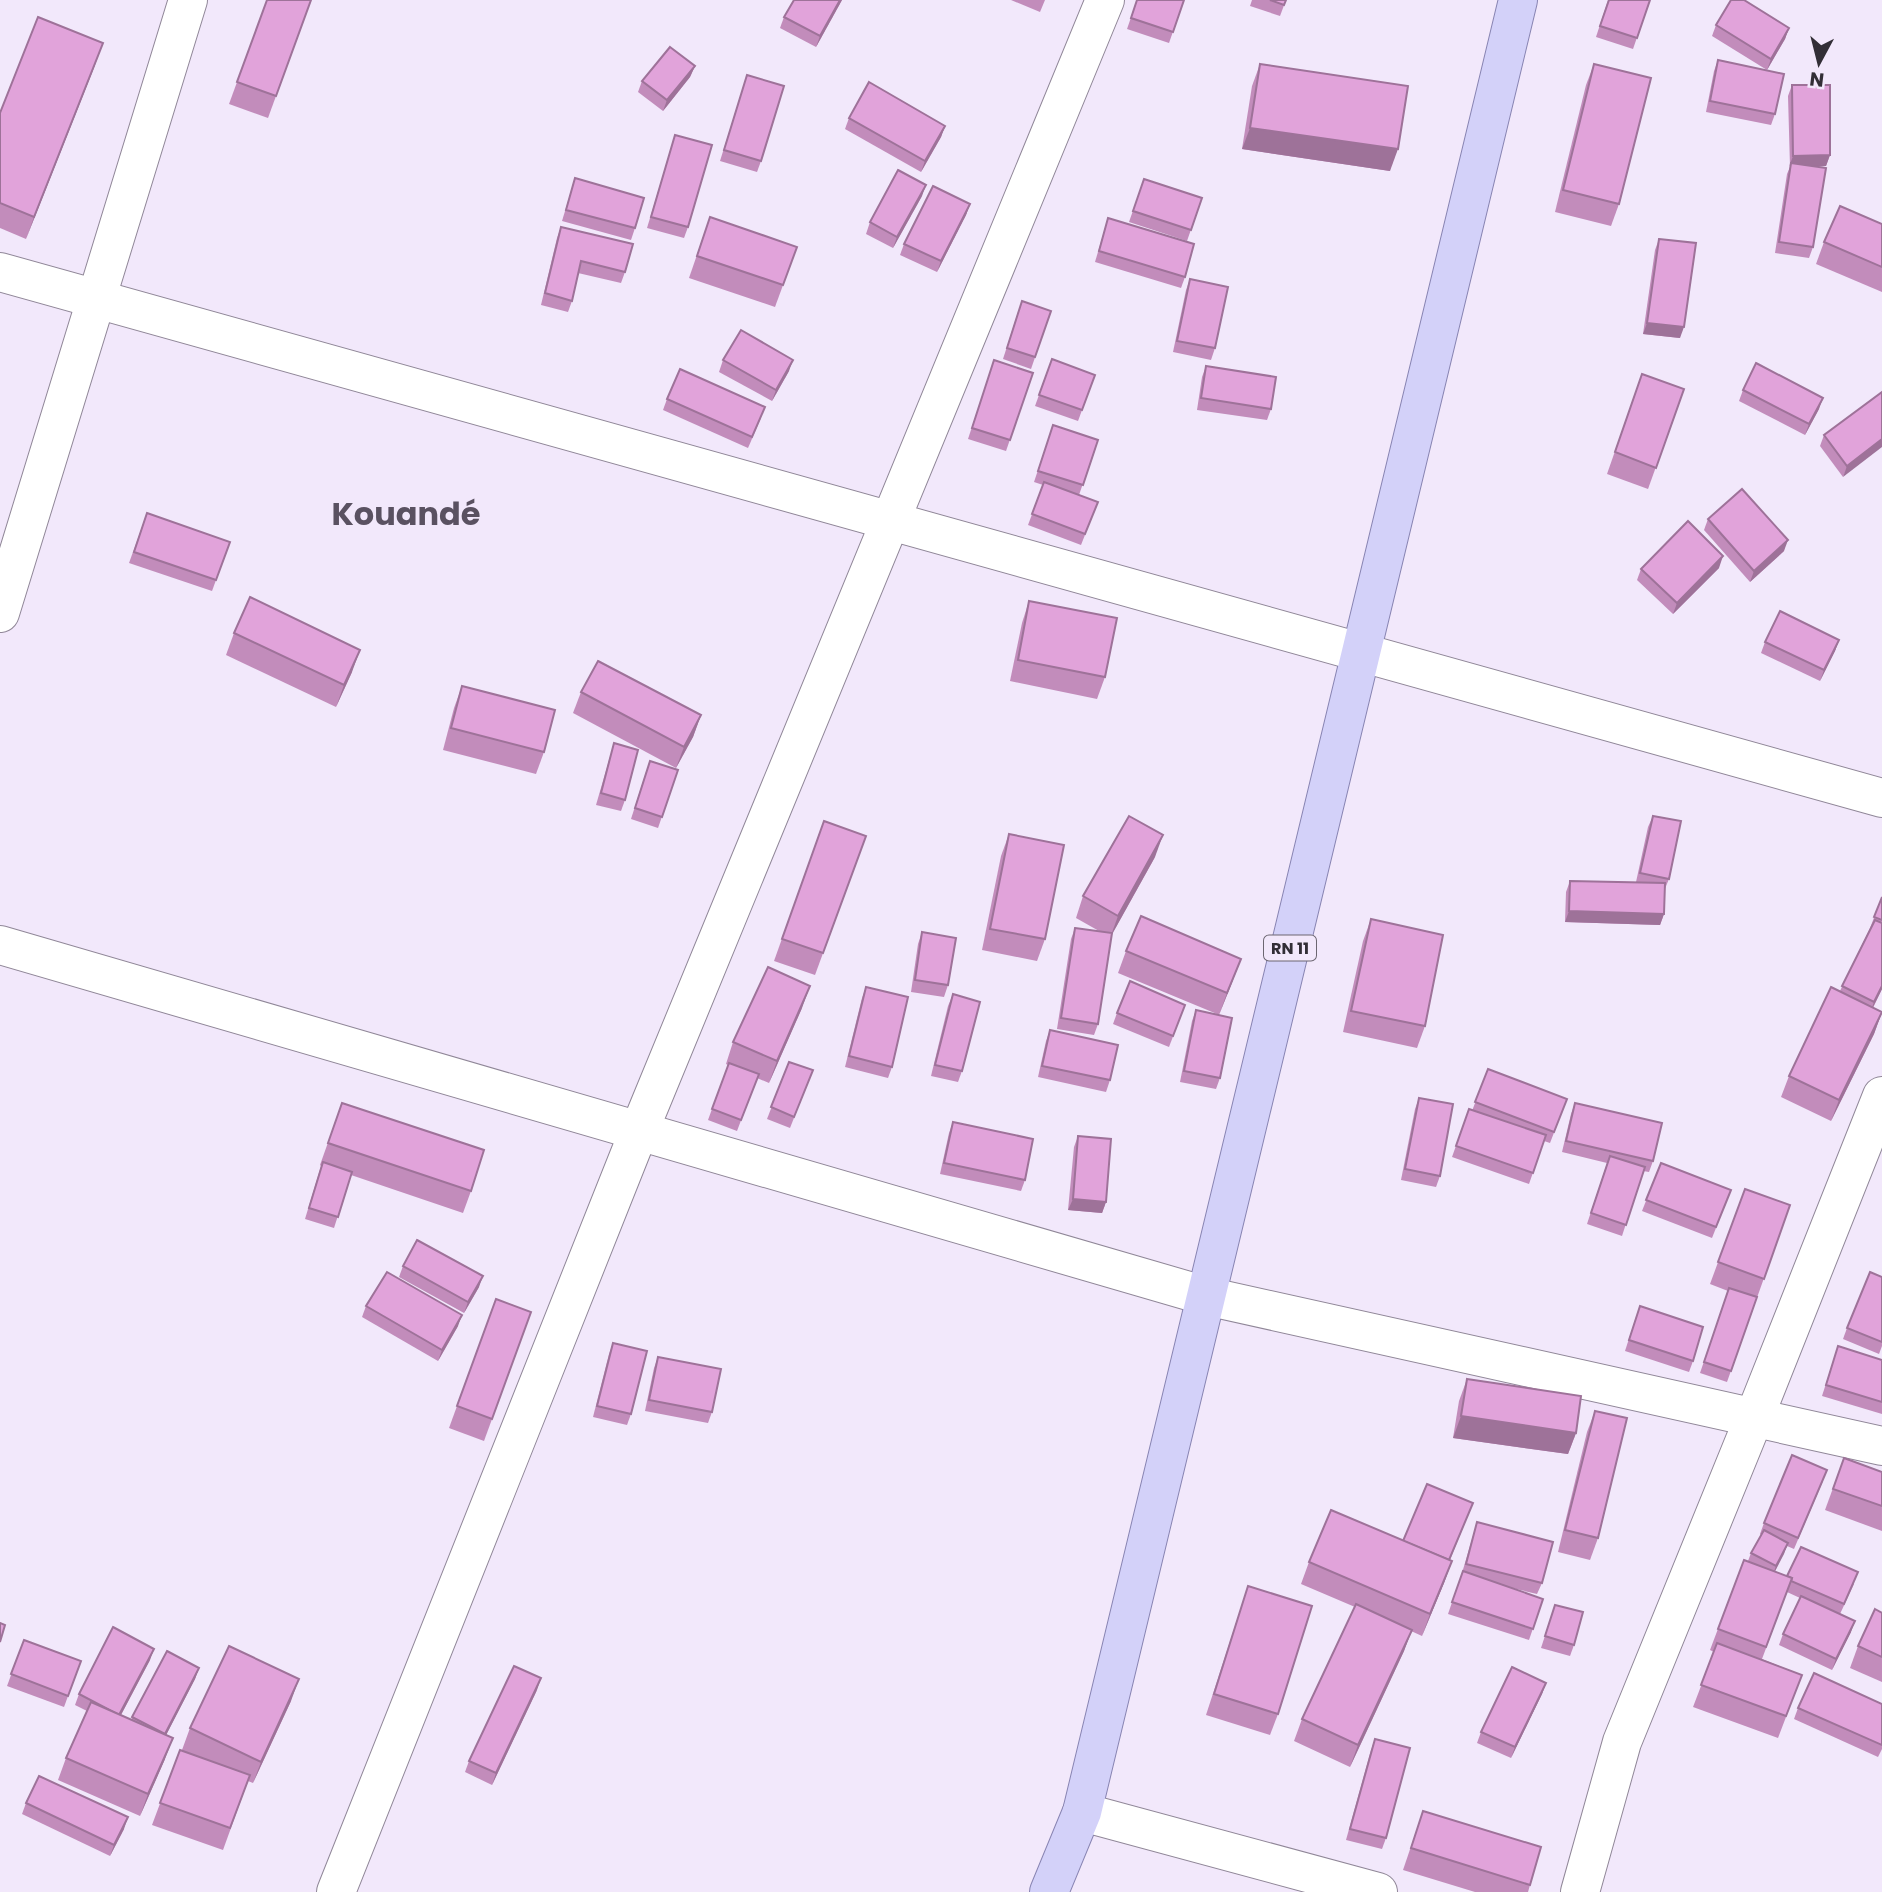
<svg xmlns="http://www.w3.org/2000/svg" width="1882" height="1892" font-family="Poppins,sans-serif">
<rect width="100%" height="100%" fill="#f2e8fb"/>
<g fill="none" stroke-linecap="round" stroke-linejoin="round">
<defs>
<g id="minor">
<path d="M0 272 1882 798"/>
<path d="M0 613 188 0"/>
<path d="M0 945 1206 1296 1882 1446"/>
<path d="M1082 1812 1378 1892"/>
<path d="M336 1892 639 1131 1105 0"/>
<path d="M1580 1892 1622 1742 1754 1418 1882 1096"/>
</g>
<path id="primary" d="M1049 1892 1082 1812 1518 0"/>
</defs>
<use href="#minor" stroke="#908798" stroke-width="40"/>
<use href="#primary" stroke="#8884b2" stroke-width="40"/>
<use href="#minor" stroke="#fff" stroke-width="38"/>
<use href="#primary" stroke="#d3d1f9" stroke-width="38"/>
</g>
<g fill="#c28cbb">
<path d="M267 0H311L268 118 229 104Z"/>
<path d="M794 0H842L816 47 780 28 784 17Z"/>
<path d="M1011 0H1045L1040 12Z"/>
<path d="M1137 0H1184L1169 43 1127 29Z"/>
<path d="M1252 0H1286L1280 16 1250 6Z"/>
<path d="M1608 0H1650L1633 49 1596 37Z"/>
<path d="M1716 25 1789 28 1785 39 1767 70 1712 36Z"/>
<path d="M1718 60 1775 114 1771 125 1706 112 1714 71Z"/>
<path d="M1260 64 1390 171 1242 149 1252 86Z"/>
<path d="M1594 64 1619 204 1611 226 1555 212 1586 85Z"/>
<path d="M95 65 26 239 0 228V113Z"/>
<path d="M695 66 690 77 663 111 638 92 642 81Z"/>
<path d="M747 75 761 161 757 172 720 161Z"/>
<path d="M1792 85 1830 155 1826 166 1816 167 1813 247 1809 258 1775 253 1787 174 1790 167 1788 96Z"/>
<path d="M849 118 945 126 941 137 921 172 845 129Z"/>
<path d="M675 135 688 227 684 238 647 228Z"/>
<path d="M575 178 635 228 631 240 562 221Z"/>
<path d="M1144 179 1202 198 1187 241 1129 222Z"/>
<path d="M922 196 893 248 866 234 870 222Z"/>
<path d="M970 204 966 215 937 272 900 255 904 244Z"/>
<path d="M710 217 797 247 775 307 689 278Z"/>
<path d="M1108 218 1185 277 1181 288 1095 262Z"/>
<path d="M1882 224V292L1816 264 1824 242Z"/>
<path d="M561 227 625 272 621 283 578 273 572 301 568 312 541 305 557 238Z"/>
<path d="M1659 239 1680 338 1643 334 1655 250Z"/>
<path d="M1190 279 1215 348 1211 360 1173 352 1186 290Z"/>
<path d="M1051 311 1031 369 1003 359 1018 312Z"/>
<path d="M1052 359 1095 375 1078 421 1035 406Z"/>
<path d="M723 360 789 371 772 401 719 372Z"/>
<path d="M994 360 1033 373 1006 451 968 439Z"/>
<path d="M1206 366 1271 409 1267 420 1197 410 1202 377Z"/>
<path d="M1642 374 1684 389 1648 489 1607 474Z"/>
<path d="M1743 390 1819 409 1805 435 1739 401Z"/>
<path d="M1882 392 1843 477 1820 446 1824 435Z"/>
<path d="M667 399 761 418 748 448 663 410Z"/>
<path d="M1053 425 1098 440 1079 495 1098 502 1081 545 1028 525 1043 485 1034 482Z"/>
<path d="M147 513 230 542 212 591 129 563Z"/>
<path d="M1708 519 1784 551 1750 582 1704 530Z"/>
<path d="M1719 568 1673 614 1637 580 1641 569Z"/>
<path d="M1029 601 1105 677 1097 699 1010 681 1022 623Z"/>
<path d="M234 633 352 672 336 707 226 655Z"/>
<path d="M1839 640 1835 651 1820 681 1761 653 1765 642Z"/>
<path d="M462 686 544 752 536 774 443 750 454 708Z"/>
<path d="M581 692 701 715 693 737 676 768 573 713Z"/>
<path d="M614 743 625 800 621 811 596 805Z"/>
<path d="M678 770 658 828 631 819 646 772Z"/>
<path d="M1653 816 1669 879 1664 891V914L1660 925 1565 922 1566 892 1570 881 1636 882 1648 827Z"/>
<path d="M824 821 866 836 815 975 774 961Z"/>
<path d="M1009 834 1045 939 1037 961 982 950 1001 856Z"/>
<path d="M1155 857 1111 936 1098 1024 1094 1035 1057 1029 1071 939 1075 928 1099 931 1076 918 1083 896Z"/>
<path d="M1882 897V989L1873 1008 1882 1012 1874 1034 1831 1121 1781 1097 1789 1076 1840 991 1870 928Z"/>
<path d="M1371 919 1425 1026 1417 1048 1343 1032 1363 941Z"/>
<path d="M922 932 948 985 944 997 911 992 918 944Z"/>
<path d="M1126 951 1233 980 1219 1015 1220 1078 1216 1089 1180 1082 1192 1021 1196 1010 1217 1014 1118 973Z"/>
<path d="M866 987 892 1067 888 1078 845 1067 862 998Z"/>
<path d="M953 994 962 1071 958 1082 931 1076 948 1006Z"/>
<path d="M1185 1005 1169 1047 1113 1024 1117 1013Z"/>
<path d="M802 1008 769 1083 757 1078 737 1131 708 1120 728 1065 726 1064 733 1042Z"/>
<path d="M1050 1030 1110 1080 1106 1092 1038 1077 1046 1041Z"/>
<path d="M789 1062 813 1070 790 1128 767 1119Z"/>
<path d="M1488 1069 1567 1099 1550 1143 1544 1141 1529 1184 1452 1157 1469 1109 1472 1111Z"/>
<path d="M1419 1098 1440 1176 1436 1187 1401 1180 1415 1109Z"/>
<path d="M342 1103 471 1191 463 1213 351 1175 334 1228 305 1219 321 1166 320 1165Z"/>
<path d="M1575 1103 1653 1161 1649 1172 1643 1171 1622 1236 1587 1224 1607 1163 1562 1152 1571 1114Z"/>
<path d="M953 1122 1025 1180 1021 1191 940 1174 949 1133Z"/>
<path d="M1078 1136 1106 1202 1102 1213 1068 1210 1074 1147Z"/>
<path d="M1661 1163 1731 1190 1712 1238 1642 1211Z"/>
<path d="M1745 1189 1790 1205 1727 1382 1700 1373 1728 1291 1710 1284Z"/>
<path d="M403 1266 479 1287 464 1313 399 1277Z"/>
<path d="M1882 1277V1346L1879 1354 1843 1339 1847 1328Z"/>
<path d="M496 1299 531 1312 484 1441 449 1428Z"/>
<path d="M366 1306 458 1326 438 1361 362 1317Z"/>
<path d="M1636 1317 1693 1361 1689 1372 1625 1351Z"/>
<path d="M613 1343 631 1414 627 1425 593 1417 609 1354Z"/>
<path d="M1838 1346 1882 1360V1414L1822 1396Z"/>
<path d="M658 1357 712 1412 708 1423 645 1411 654 1368Z"/>
<path d="M1467 1379 1576 1433 1568 1454 1453 1438 1459 1401Z"/>
<path d="M1595 1411 1598 1538 1590 1560 1558 1552 1587 1432Z"/>
<path d="M1844 1458 1882 1472V1531L1825 1510Z"/>
<path d="M1823 1481 1794 1549 1787 1546 1775 1571 1787 1576 1854 1584 1840 1614 1851 1632 1832 1670 1779 1645 1783 1634 1800 1598 1787 1592 1762 1659 1802 1675 1778 1738 1693 1707 1714 1652 1710 1650 1744 1560 1748 1561 1751 1553 1761 1535 1760 1534 1764 1523Z"/>
<path d="M1473 1503 1450 1560 1452 1561 1444 1583 1422 1636 1411 1631 1404 1651 1350 1767 1294 1741 1302 1719 1355 1607 1301 1584 1309 1562 1403 1541Z"/>
<path d="M1477 1522 1542 1583 1537 1594 1512 1588 1543 1599 1529 1640 1448 1614 1462 1573Z"/>
<path d="M1248 1586 1278 1714 1270 1735 1206 1715Z"/>
<path d="M1555 1605 1574 1645 1570 1656 1541 1648Z"/>
<path d="M1882 1613V1682L1850 1668 1858 1646Z"/>
<path d="M24 1640 81 1661 64 1707 7 1686Z"/>
<path d="M167 1651 199 1668 195 1679 166 1735 165 1759 140 1816 58 1780 66 1758 87 1711 75 1705 79 1694 150 1660 121 1715 131 1720Z"/>
<path d="M1546 1683 1542 1694 1511 1758 1477 1743 1481 1732Z"/>
<path d="M537 1690 492 1785 465 1772 469 1761Z"/>
<path d="M291 1701 253 1783 248 1781 223 1850 152 1825 180 1750H182L190 1728Z"/>
<path d="M1882 1704V1749L1878 1757 1794 1719 1798 1708Z"/>
<path d="M1375 1739 1386 1838 1382 1849 1346 1840 1371 1750Z"/>
<path d="M26 1803 124 1829 110 1856 22 1814Z"/>
<path d="M1423 1811 1530 1885 1528 1892H1475L1403 1870Z"/>
</g>
<g fill="#9e7299">
<path d="M840 0H842L816 47 820 36Z"/>
<path d="M1789 28 1785 39 1767 70 1771 59Z"/>
<path d="M103 43 95 65 26 239 34 217Z"/>
<path d="M695 66 690 77 663 111 667 100Z"/>
<path d="M945 126 941 137 921 172 925 161Z"/>
<path d="M1250 128 1398 149 1390 171 1242 149Z"/>
<path d="M1830 155 1826 166 1791 167V163L1789 167 1793 156Z"/>
<path d="M926 185 922 196 893 248 897 237Z"/>
<path d="M970 204 966 215 937 272 941 261Z"/>
<path d="M1647 323 1684 327 1680 338 1643 334Z"/>
<path d="M793 360 789 371 772 401 776 390Z"/>
<path d="M1823 398 1819 409 1805 435 1809 424Z"/>
<path d="M1882 439V447L1843 477 1847 466Z"/>
<path d="M1788 540 1784 551 1750 582 1754 571Z"/>
<path d="M1723 556 1719 568 1673 614 1677 603Z"/>
<path d="M1839 640 1835 651 1820 681 1824 670Z"/>
<path d="M360 650 352 672 336 707 344 685Z"/>
<path d="M701 715 693 737 676 768 684 747Z"/>
<path d="M1163 835 1155 857 1110 938 1118 916Z"/>
<path d="M1569 911 1664 914 1660 925 1565 922Z"/>
<path d="M1241 959 1233 980 1219 1015 1227 993Z"/>
<path d="M810 986 802 1008 769 1083 777 1061Z"/>
<path d="M1882 986V989L1870 1013 1874 1002Z"/>
<path d="M1882 1012 1874 1034 1831 1121 1839 1100Z"/>
<path d="M1073 1199 1106 1202 1102 1213 1068 1210Z"/>
<path d="M483 1276 479 1287 464 1313 468 1302Z"/>
<path d="M462 1315 458 1326 438 1361 442 1350Z"/>
<path d="M1461 1416 1576 1433 1568 1454 1453 1438Z"/>
<path d="M1788 1543 1784 1554 1772 1577 1776 1566Z"/>
<path d="M1452 1561 1444 1583 1422 1636 1430 1614Z"/>
<path d="M1855 1621 1851 1632 1832 1670 1836 1659Z"/>
<path d="M1412 1630 1404 1651 1350 1767 1358 1745Z"/>
<path d="M154 1649 150 1660 115 1726 119 1715Z"/>
<path d="M199 1668 195 1679 161 1745 165 1734Z"/>
<path d="M541 1678 537 1690 492 1785 496 1773Z"/>
<path d="M299 1679 291 1701 253 1783 261 1762Z"/>
<path d="M1546 1683 1542 1694 1511 1758 1515 1747Z"/>
<path d="M173 1738 165 1759 140 1816 148 1794Z"/>
<path d="M128 1817 124 1829 110 1856 114 1845Z"/>
</g>
<g fill="#e1a3da" stroke="#9e7299" stroke-width="2">
<path d="M267 0H311L276 96 237 82Z"/>
<path d="M794 0H840L820 36 784 17Z"/>
<path d="M1137 0H1184L1173 32 1131 18Z"/>
<path d="M1270 0H1286L1284 5Z"/>
<path d="M1609 0H1650L1637 38 1600 26Z"/>
<path d="M1731 0H1744L1789 28 1771 59 1716 25Z"/>
<path d="M38 17 103 43 34 217 0 203V113Z"/>
<path d="M670 47 695 66 667 100 642 81Z"/>
<path d="M1718 60 1784 74 1775 114 1710 101Z"/>
<path d="M1260 64 1408 86 1398 149 1250 128Z"/>
<path d="M1594 64 1651 78 1619 204 1563 190Z"/>
<path d="M747 75 784 86 761 161 724 150Z"/>
<path d="M869 82 945 126 925 161 849 118Z"/>
<path d="M1792 85H1830V155L1793 156Z"/>
<path d="M675 135 712 145 688 227 651 217Z"/>
<path d="M1791 163 1826 168 1813 247 1779 242Z"/>
<path d="M898 170 926 185 897 237 870 222Z"/>
<path d="M575 178 644 198 635 228 566 210Z"/>
<path d="M1144 179 1202 198 1191 230 1133 211Z"/>
<path d="M933 186 970 204 941 261 904 244Z"/>
<path d="M1840 206 1882 224V267L1824 242Z"/>
<path d="M710 217 797 247 783 285 697 256Z"/>
<path d="M1108 218 1194 244 1185 277 1099 251Z"/>
<path d="M561 227 633 244 625 272 581 261 572 301 545 293Z"/>
<path d="M1659 239 1696 243 1684 327 1647 323Z"/>
<path d="M1190 279 1228 287 1215 348 1177 341Z"/>
<path d="M1022 301 1051 311 1035 357 1007 348Z"/>
<path d="M741 330 793 360 776 390 723 360Z"/>
<path d="M1052 359 1095 375 1082 410 1039 395Z"/>
<path d="M994 360 1033 373 1010 440 972 428Z"/>
<path d="M1756 363 1823 398 1809 424 1743 390Z"/>
<path d="M1206 366 1276 377 1271 409 1201 398Z"/>
<path d="M680 369 765 407 752 437 667 399Z"/>
<path d="M1642 374 1684 389 1656 468 1615 452Z"/>
<path d="M1882 392V439L1847 466 1824 435Z"/>
<path d="M1053 425 1098 440 1083 485 1038 471Z"/>
<path d="M1044 482 1098 502 1085 534 1032 514Z"/>
<path d="M1742 489 1788 540 1754 571 1708 519Z"/>
<path d="M147 513 230 542 216 580 134 552Z"/>
<path d="M1688 521 1723 556 1677 603 1641 569Z"/>
<path d="M250 597 360 650 344 685 234 633Z"/>
<path d="M1029 601 1117 618 1105 677 1018 660Z"/>
<path d="M1780 611 1839 640 1824 670 1765 642Z"/>
<path d="M598 661 701 715 684 747 581 692Z"/>
<path d="M462 686 555 710 544 752 451 728Z"/>
<path d="M614 743 638 750 625 800 601 793Z"/>
<path d="M650 761 678 770 662 817 635 808Z"/>
<path d="M1129 816 1163 835 1118 916 1083 896Z"/>
<path d="M1653 816 1681 821 1669 879 1640 873Z"/>
<path d="M824 821 866 836 823 953 782 939Z"/>
<path d="M1009 834 1064 845 1045 939 990 929Z"/>
<path d="M1570 881 1665 883 1664 914 1569 911Z"/>
<path d="M1882 897V920L1874 917Z"/>
<path d="M1141 916 1241 959 1227 993 1126 951Z"/>
<path d="M1371 919 1443 935 1425 1026 1351 1011Z"/>
<path d="M1875 920 1882 923V986L1874 1002 1842 986Z"/>
<path d="M1075 928 1112 933 1098 1024 1061 1018Z"/>
<path d="M922 932 956 938 948 985 915 980Z"/>
<path d="M768 967 810 986 777 1061 733 1042Z"/>
<path d="M1130 981 1185 1005 1173 1036 1117 1013Z"/>
<path d="M866 987 908 997 892 1067 849 1056Z"/>
<path d="M1831 987 1882 1012 1839 1100 1789 1076Z"/>
<path d="M953 994 980 1002 962 1071 935 1065Z"/>
<path d="M1196 1010 1232 1018 1220 1078 1184 1071Z"/>
<path d="M1050 1030 1118 1045 1110 1080 1042 1066Z"/>
<path d="M789 1062 813 1070 794 1117 771 1107Z"/>
<path d="M729 1063 759 1074 741 1120 712 1109Z"/>
<path d="M1488 1069 1567 1099 1554 1132 1475 1102Z"/>
<path d="M1419 1098 1453 1104 1440 1176 1405 1169Z"/>
<path d="M342 1103 484 1150 471 1191 328 1143Z"/>
<path d="M1575 1103 1662 1123 1653 1161 1566 1141Z"/>
<path d="M1469 1109 1546 1135 1533 1173 1456 1146Z"/>
<path d="M953 1122 1033 1139 1025 1180 944 1163Z"/>
<path d="M1078 1136 1111 1139 1106 1202 1073 1199Z"/>
<path d="M1610 1156 1645 1167 1626 1225 1591 1213Z"/>
<path d="M323 1162 352 1172 338 1217 309 1208Z"/>
<path d="M1661 1163 1731 1190 1716 1227 1646 1200Z"/>
<path d="M1745 1189 1790 1205 1764 1279 1718 1262Z"/>
<path d="M417 1240 483 1276 468 1302 403 1266Z"/>
<path d="M387 1272 462 1315 442 1350 366 1306Z"/>
<path d="M1870 1272 1882 1277V1342L1847 1328Z"/>
<path d="M1729 1288 1757 1297 1731 1371 1704 1362Z"/>
<path d="M496 1299 531 1312 492 1419 457 1406Z"/>
<path d="M1640 1306 1703 1327 1693 1361 1629 1340Z"/>
<path d="M613 1343 647 1351 631 1414 597 1406Z"/>
<path d="M1838 1346 1882 1360V1402L1826 1385Z"/>
<path d="M658 1357 721 1369 712 1412 649 1400Z"/>
<path d="M1467 1379 1581 1396 1576 1433 1461 1416Z"/>
<path d="M1595 1411 1627 1418 1598 1538 1565 1530Z"/>
<path d="M1792 1455 1827 1470 1798 1538 1764 1523Z"/>
<path d="M1844 1458 1882 1472V1506L1833 1489Z"/>
<path d="M1427 1484 1473 1503 1449 1560 1403 1541Z"/>
<path d="M1331 1510 1452 1561 1430 1614 1309 1562Z"/>
<path d="M1477 1522 1553 1542 1542 1583 1466 1564Z"/>
<path d="M1764 1530 1788 1543 1776 1566 1751 1553Z"/>
<path d="M1801 1547 1858 1572 1844 1604 1791 1581 1792 1578 1787 1576Z"/>
<path d="M1744 1560 1792 1578 1766 1647 1718 1629Z"/>
<path d="M1463 1571 1543 1599 1533 1629 1452 1602Z"/>
<path d="M1248 1586 1312 1606 1278 1714 1214 1694Z"/>
<path d="M1801 1596 1855 1621 1836 1659 1783 1634Z"/>
<path d="M1356 1604 1412 1630 1358 1745 1302 1719Z"/>
<path d="M1555 1605 1583 1612 1574 1645 1545 1636Z"/>
<path d="M1875 1609 1882 1613V1657L1858 1646Z"/>
<path d="M0 1623 5 1625 0 1642Z"/>
<path d="M113 1627 154 1649 119 1715 79 1694Z"/>
<path d="M24 1640 81 1661 68 1696 11 1674Z"/>
<path d="M1717 1643 1802 1675 1786 1716 1701 1685Z"/>
<path d="M229 1646 299 1679 261 1762 190 1728Z"/>
<path d="M167 1651 199 1668 165 1734 132 1717Z"/>
<path d="M514 1666 541 1678 496 1773 469 1761Z"/>
<path d="M1512 1667 1546 1683 1515 1747 1481 1732Z"/>
<path d="M1814 1673 1882 1704V1745L1798 1708Z"/>
<path d="M91 1702 173 1738 148 1794 66 1758Z"/>
<path d="M1375 1739 1410 1748 1386 1838 1350 1829Z"/>
<path d="M180 1750 250 1775 230 1828 160 1803Z"/>
<path d="M39 1776 128 1817 114 1845 26 1803Z"/>
<path d="M1423 1811 1541 1847 1530 1885 1411 1848Z"/>
</g>
<g text-anchor="middle" stroke-width="7" stroke-linejoin="round" paint-order="stroke">
<rect fill="#f2e8fb" stroke="#6c6671" stroke-width="2" x="1264" y="935.5" width="52" height="25" rx="5"/>
<g font-size="16" font-weight="bold" fill="#322e36">
<text x="1290" y="954">RN 11</text>
</g>
<g font-size="32" font-weight="bold" fill="#5a5161" stroke="#f2e8fb">
<text x="406" y="525">Kouandé</text>
</g>
</g>
<g transform="translate(1819 63) rotate(187)" stroke="#f2e8fb" stroke-width="5" paint-order="stroke">
<path d="M0-5L12 26L0 18L-12 26Z" fill="#322e36"/>
<text y="-10" font-size="19" font-weight="bold" text-anchor="middle" fill="#322e36">N</text>
</g>
</svg>
